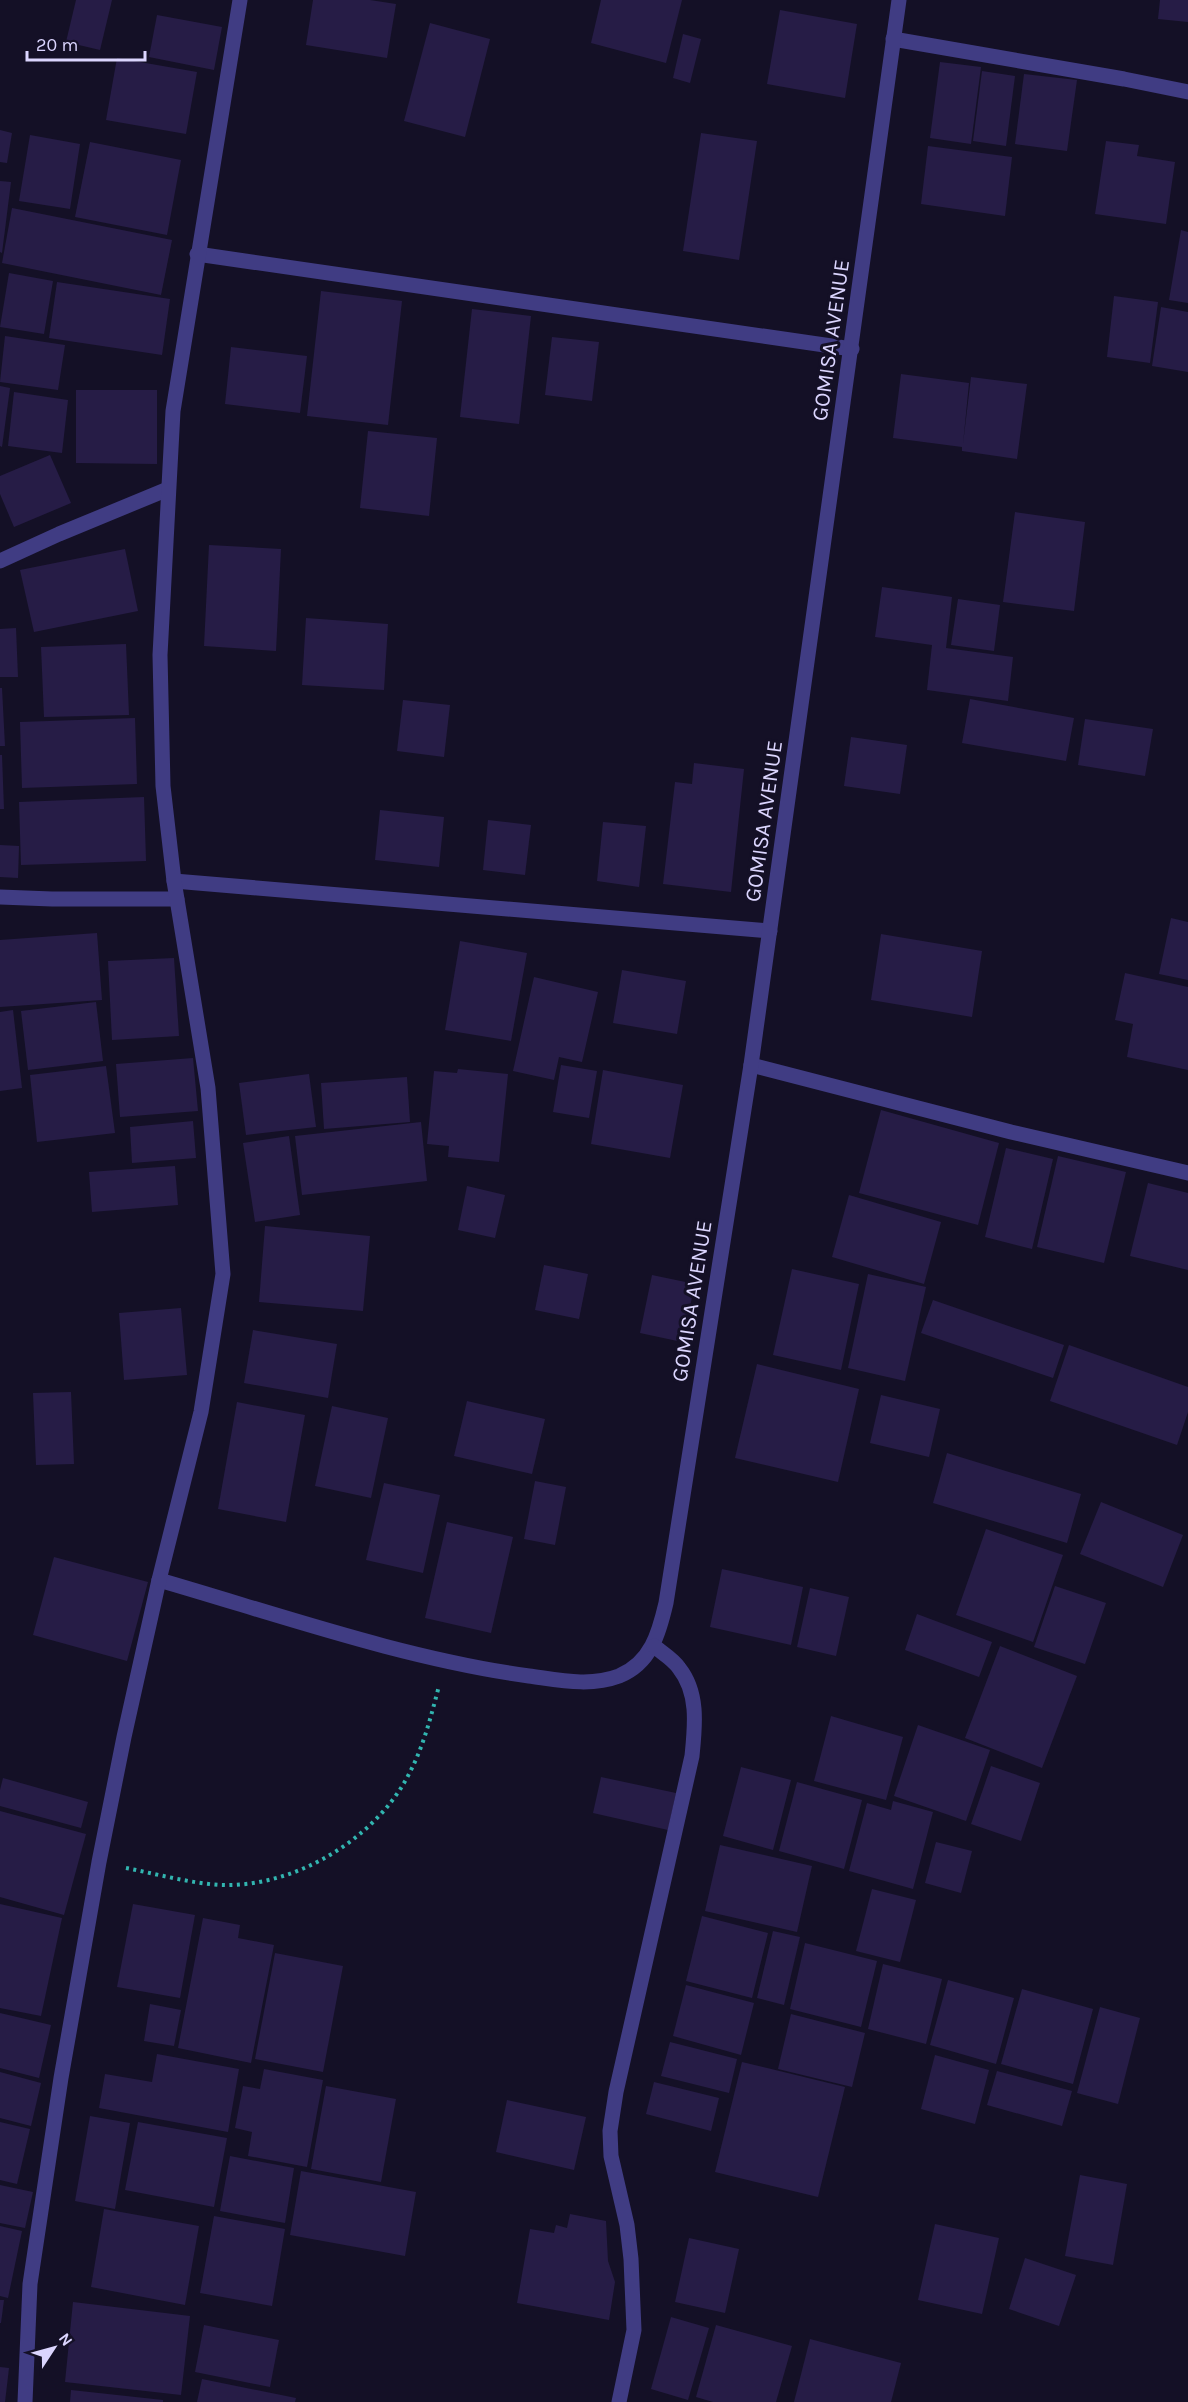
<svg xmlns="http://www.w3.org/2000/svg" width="1188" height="2402" font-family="Karla,sans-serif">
<rect width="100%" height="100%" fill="#141026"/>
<g fill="#261c46">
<path d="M76 0H112L100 50 66 42Z"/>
<path d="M313 0H370L396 4 387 58 306 45Z"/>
<path d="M601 0H682L666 63 591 43Z"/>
<path d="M1160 0H1188V22L1158 19Z"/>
<path d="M780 10 857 24 845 98 767 84Z"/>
<path d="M157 15 222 27 214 70 149 57Z"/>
<path d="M430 23 490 39 465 137 404 121Z"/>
<path d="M683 34 701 39 690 83 673 78Z"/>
<path d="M117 58 197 72 186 134 106 120Z"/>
<path d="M940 62 981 67 971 144 930 138Z"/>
<path d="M982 71 1015 76 1006 146 973 141Z"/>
<path d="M1024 74 1077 80 1067 151 1015 144Z"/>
<path d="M0 130 12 133 7 163 0 162Z"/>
<path d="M701 133 757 141 739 260 683 251Z"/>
<path d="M30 135 80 144 70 209 19 201Z"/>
<path d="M1106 141 1139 145 1137 156 1175 162 1166 224 1095 214Z"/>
<path d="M90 142 181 160 167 235 75 217Z"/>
<path d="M928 146 1012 157 1005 216 921 204Z"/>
<path d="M0 181 11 182 2 253 0 252Z"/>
<path d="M12 208 172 240 161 295 2 263Z"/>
<path d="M1181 230 1188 232V303L1169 300Z"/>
<path d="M9 273 53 281 44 334 0 327Z"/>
<path d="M57 282 170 299 162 355 49 338Z"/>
<path d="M321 291 402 301 388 425 307 416Z"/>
<path d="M1114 296 1158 302 1150 363 1107 357Z"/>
<path d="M1161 307 1188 312V372L1152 366Z"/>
<path d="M472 309 531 316 519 424 460 417Z"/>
<path d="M5 336 65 345 58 390 0 382Z"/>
<path d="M552 337 599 342 592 401 545 395Z"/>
<path d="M231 347 307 356 300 413 225 404Z"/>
<path d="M901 374 969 383 963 444 971 377 1027 384 1017 459 962 451V447L893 438Z"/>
<path d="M0 386 10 388 2 447 0 446Z"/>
<path d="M76 390H157V464L76 463Z"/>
<path d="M14 392 68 400 62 453 8 446Z"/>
<path d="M368 431 437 438 429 516 360 508Z"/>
<path d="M50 455 71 503 14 527 0 494V476Z"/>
<path d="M1015 512 1085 522 1074 611 1003 602Z"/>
<path d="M209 545 281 549 276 651 204 646Z"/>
<path d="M125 549 138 611 34 632 20 570Z"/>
<path d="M882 587 952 597 946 648 1013 657 1008 701 927 690 932 645 875 637Z"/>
<path d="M958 599 1000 605 994 651 951 645Z"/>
<path d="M306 618 388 624 384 690 302 685Z"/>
<path d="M16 628 18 677H0V629Z"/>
<path d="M126 644 129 715 44 717 41 647Z"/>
<path d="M0 688H2L5 746H0Z"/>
<path d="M970 699 1074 718 1066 761 962 743Z"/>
<path d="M403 700 450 705 444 757 397 751Z"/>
<path d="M135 718 137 784 22 788 20 722Z"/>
<path d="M1085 719 1153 729 1145 776 1078 765Z"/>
<path d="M851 737 907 745 900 794 844 786Z"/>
<path d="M0 755H2L4 809H0Z"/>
<path d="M694 763 744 769 731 892 663 884 675 782 692 784Z"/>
<path d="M144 797 146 861 21 865 19 802Z"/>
<path d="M380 810 444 817 439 867 375 860Z"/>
<path d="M488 820 531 825 525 875 483 870Z"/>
<path d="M603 822 646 826 639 887 597 881Z"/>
<path d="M0 845 19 846 18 878 0 877Z"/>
<path d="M1171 918 1188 922V980L1159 974Z"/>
<path d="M97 933 102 1000 0 1007V940Z"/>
<path d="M881 934 982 951 972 1017 871 1000Z"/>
<path d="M460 941 527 953 511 1041 445 1030Z"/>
<path d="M174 958 179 1036 112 1040 108 961Z"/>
<path d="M622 970 686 981 677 1034 613 1023Z"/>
<path d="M1125 973 1188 987V1070L1127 1057 1133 1024 1115 1020Z"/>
<path d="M534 977 598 992 582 1062 559 1057 554 1080 513 1071Z"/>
<path d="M96 1002 103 1061 28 1070 21 1011Z"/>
<path d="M13 1010 22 1088 0 1091V1012Z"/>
<path d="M193 1058 198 1111 120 1117 116 1064Z"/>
<path d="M561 1065 597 1071 589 1118 553 1112Z"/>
<path d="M106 1066 115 1133 37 1142 30 1075Z"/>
<path d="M458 1069 508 1074 499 1162 448 1157 449 1146 427 1144 434 1071 457 1073Z"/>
<path d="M603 1070 683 1085 670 1158 591 1144Z"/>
<path d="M309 1074 316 1127 246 1135 239 1083Z"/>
<path d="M407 1077 410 1122 324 1129 321 1083Z"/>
<path d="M881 1110 999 1143 978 1225 859 1193Z"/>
<path d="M193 1121 196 1158 132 1163 130 1127Z"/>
<path d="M421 1122 427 1181 302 1195 295 1136Z"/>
<path d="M289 1136 300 1215 255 1222 243 1143Z"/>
<path d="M1006 1148 1053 1159 1032 1249 985 1237Z"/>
<path d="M1058 1156 1126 1172 1104 1263 1037 1247Z"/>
<path d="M175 1166 178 1205 92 1212 89 1172Z"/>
<path d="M1148 1183 1188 1193V1270L1130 1256Z"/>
<path d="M467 1186 505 1195 495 1238 458 1230Z"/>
<path d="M849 1195 941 1222 924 1284 832 1257Z"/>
<path d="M265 1226 370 1236 363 1311 259 1302Z"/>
<path d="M544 1265 588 1274 579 1319 535 1310Z"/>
<path d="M792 1269 859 1284 841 1370 773 1355Z"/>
<path d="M868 1274 926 1287 905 1381 848 1368Z"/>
<path d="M652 1275 695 1284 682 1342 640 1333Z"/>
<path d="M933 1300 1064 1345 1053 1378 921 1333Z"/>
<path d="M181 1308 187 1375 124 1380 119 1313Z"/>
<path d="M253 1330 337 1344 328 1398 244 1383Z"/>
<path d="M1069 1345 1188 1387V1412L1177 1445 1050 1401Z"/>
<path d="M757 1364 859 1389 838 1482 735 1458Z"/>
<path d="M71 1392 74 1464 36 1465 33 1393Z"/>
<path d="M881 1395 940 1409 929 1457 870 1443Z"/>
<path d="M467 1401 545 1419 532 1474 454 1456Z"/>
<path d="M237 1402 305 1415 286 1522 218 1509Z"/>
<path d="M332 1406 388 1418 371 1498 315 1486Z"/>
<path d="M947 1453 1081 1494 1067 1543 933 1503Z"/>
<path d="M535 1481 566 1487 555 1545 524 1539Z"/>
<path d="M384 1483 440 1495 423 1573 366 1560Z"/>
<path d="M1101 1502 1183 1535 1163 1587 1080 1554Z"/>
<path d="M447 1522 513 1537 491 1633 425 1618Z"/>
<path d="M986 1529 1063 1555 1033 1642 956 1615Z"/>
<path d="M54 1557 148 1582 127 1661 33 1635Z"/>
<path d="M722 1569 803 1587 791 1645 710 1627Z"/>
<path d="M1055 1586 1106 1603 1085 1664 1034 1647Z"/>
<path d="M810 1588 849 1597 836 1656 797 1647Z"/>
<path d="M917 1614 992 1642 979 1677 905 1650Z"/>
<path d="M1000 1646 1077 1676 1042 1768 965 1738Z"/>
<path d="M831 1716 903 1737 886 1800 814 1781Z"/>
<path d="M918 1725 990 1750 966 1821 894 1796Z"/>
<path d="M991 1766 1040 1783 1021 1841 971 1824Z"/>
<path d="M741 1767 791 1780 773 1850 723 1836Z"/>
<path d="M601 1777 676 1793 668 1830 593 1813Z"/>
<path d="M3 1778 88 1802 81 1828 0 1806V1790Z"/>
<path d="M797 1782 862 1800 844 1869 779 1851Z"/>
<path d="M893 1801 933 1812 913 1889 849 1871 867 1803 891 1810Z"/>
<path d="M0 1811 86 1834 64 1915 0 1897Z"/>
<path d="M936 1842 972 1851 961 1893 925 1883Z"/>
<path d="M720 1845 812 1866 797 1932 705 1911Z"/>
<path d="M872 1889 916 1900 900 1962 856 1951Z"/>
<path d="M0 1904 62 1918 41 2016 0 2008Z"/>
<path d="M133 1904 195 1915 180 1998 117 1987Z"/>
<path d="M702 1916 768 1933 752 1998 686 1981Z"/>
<path d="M203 1918 240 1925 238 1938 274 1945 251 2063 178 2048Z"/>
<path d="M773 1931 800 1937 784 2005 757 1998Z"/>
<path d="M805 1943 877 1961 861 2027 790 2009Z"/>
<path d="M275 1953 343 1966 323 2072 255 2059Z"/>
<path d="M883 1964 942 1979 926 2044 868 2029Z"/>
<path d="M948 1980 1014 1998 996 2064 930 2045Z"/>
<path d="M686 1985 754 2003 741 2055 673 2036Z"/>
<path d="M1022 1989 1093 2009 1073 2084 1001 2064Z"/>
<path d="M150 2004 181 2010 174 2046 144 2041Z"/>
<path d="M1100 2007 1140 2018 1118 2104 1077 2093Z"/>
<path d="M0 2013 51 2025 39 2078 0 2068Z"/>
<path d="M791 2014 865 2033 852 2087 778 2069Z"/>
<path d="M670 2042 737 2059 729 2093 661 2076Z"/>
<path d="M157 2054 239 2069 228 2132 99 2108 105 2074 152 2082Z"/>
<path d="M935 2055 989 2070 975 2124 921 2109Z"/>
<path d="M742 2062 845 2087 818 2197 715 2172Z"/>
<path d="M264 2069 323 2080 307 2167 248 2156 252 2132 235 2128 243 2086 260 2089Z"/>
<path d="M997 2071 1072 2091 1062 2126 987 2105Z"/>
<path d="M0 2072 41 2083 31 2126 0 2118Z"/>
<path d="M654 2082 719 2098 711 2131 646 2114Z"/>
<path d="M326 2086 396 2099 381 2182 311 2169Z"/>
<path d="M507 2100 586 2117 574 2170 496 2152Z"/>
<path d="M90 2116 130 2123 115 2209 75 2201Z"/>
<path d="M0 2122 30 2129 17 2184 0 2180Z"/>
<path d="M138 2122 227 2138 214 2207 125 2190Z"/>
<path d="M230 2156 294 2168 285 2223 220 2211Z"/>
<path d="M301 2171 416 2192 405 2256 290 2235Z"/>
<path d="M1080 2175 1127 2184 1113 2265 1065 2256Z"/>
<path d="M0 2185 33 2192 25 2228 0 2223Z"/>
<path d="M104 2209 199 2226 185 2305 91 2287Z"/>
<path d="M570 2214 606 2221 608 2261 615 2282 609 2320 517 2303 530 2229 554 2233 556 2225 567 2228Z"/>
<path d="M214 2216 285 2229 272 2306 200 2293Z"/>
<path d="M935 2224 999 2238 982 2314 918 2300Z"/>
<path d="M0 2226 22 2231 8 2298 0 2296Z"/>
<path d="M689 2238 739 2249 725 2313 675 2302Z"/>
<path d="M1025 2258 1076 2275 1059 2326 1009 2309Z"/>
<path d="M0 2300H4L1 2323H0Z"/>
<path d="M73 2302 190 2316 181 2395 65 2382Z"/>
<path d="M671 2317 709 2328 688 2400 651 2389Z"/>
<path d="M204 2325 279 2340 270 2387 195 2372Z"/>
<path d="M716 2325 792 2346 776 2402H713L696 2397Z"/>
<path d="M810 2339 901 2363 891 2402H794Z"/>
<path d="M0 2367 9 2368 5 2402H0Z"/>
<path d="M202 2379 296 2398 295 2402H197Z"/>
<path d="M71 2390 163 2400V2402H70Z"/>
</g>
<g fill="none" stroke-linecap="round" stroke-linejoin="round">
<path stroke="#32b5b0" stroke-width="4" stroke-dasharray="3 4.5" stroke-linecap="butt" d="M126 1868C157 1874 189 1883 220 1885 294 1888 377 1839 410 1772 424 1745 431 1716 439 1686"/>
<g stroke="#403c83" stroke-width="15">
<path d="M893 39 1124 79 1188 92"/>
<path d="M197 254 852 349"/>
<path d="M0 561 59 534 168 489"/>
<path d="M174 881 770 931"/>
<path d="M0 897 52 899H177"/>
<path d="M751 1065 1011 1132 1188 1173"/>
<path d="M159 1580C280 1615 405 1659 529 1676 559 1680 590 1687 619 1676 651 1663 659 1633 666 1603L751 1065 899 0"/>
<path d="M25 2402 30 2284 61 2078 99 1862 124 1737 159 1580 201 1412 223 1274 208 1088 174 881 163 786 160 655 173 411 240 0"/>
<path d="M619 2402 634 2330 631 2259 627 2225 611 2156 610 2131 616 2092 692 1756C695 1726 699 1693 679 1668 673 1659 662 1653 654 1646"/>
</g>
</g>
<g text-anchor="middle" stroke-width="6" stroke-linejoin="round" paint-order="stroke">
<g font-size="22" fill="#dbd5fe" stroke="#141026">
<text transform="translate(830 340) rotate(-82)" y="8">GOMISA AVENUE</text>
<text transform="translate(763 821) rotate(-82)" y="8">GOMISA AVENUE</text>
<text transform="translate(691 1301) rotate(-81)" y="8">GOMISA AVENUE</text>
</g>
</g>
<g transform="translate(54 2348) rotate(54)" stroke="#141026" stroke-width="4.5" paint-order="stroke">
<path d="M0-4.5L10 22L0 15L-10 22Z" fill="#dbd5fe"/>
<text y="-9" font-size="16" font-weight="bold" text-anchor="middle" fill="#dbd5fe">N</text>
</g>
<path d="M27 51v9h118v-9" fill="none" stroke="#dbd5fe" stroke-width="3"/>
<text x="36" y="51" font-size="18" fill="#dbd5fe" stroke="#141026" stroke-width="4.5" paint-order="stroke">20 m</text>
</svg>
